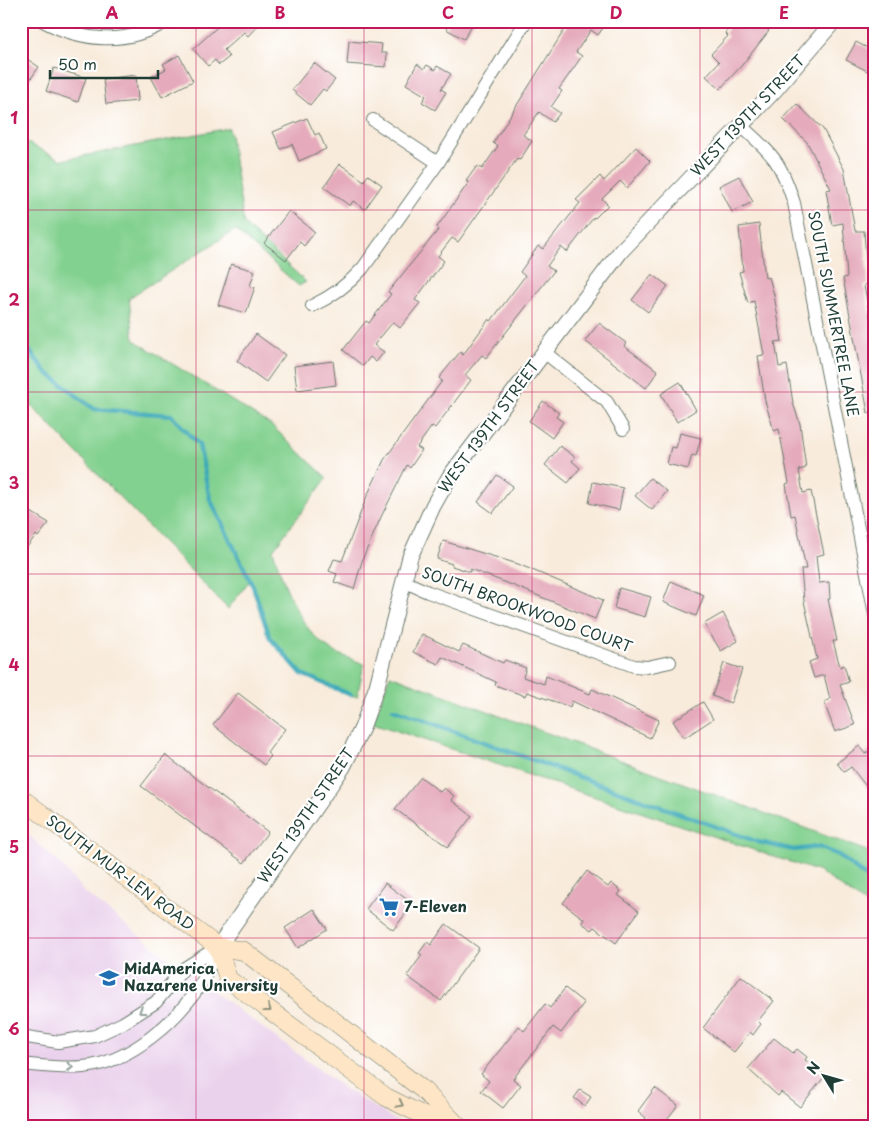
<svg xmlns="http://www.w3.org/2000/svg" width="896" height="1148" font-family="'Playpen Sans',sans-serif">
<rect width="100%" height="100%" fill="#fff"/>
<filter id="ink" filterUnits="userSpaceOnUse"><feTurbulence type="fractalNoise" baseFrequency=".02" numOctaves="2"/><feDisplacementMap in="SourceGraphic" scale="10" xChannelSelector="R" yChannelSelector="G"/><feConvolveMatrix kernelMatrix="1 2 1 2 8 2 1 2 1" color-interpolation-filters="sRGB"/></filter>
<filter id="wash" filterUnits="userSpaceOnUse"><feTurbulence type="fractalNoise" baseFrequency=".0096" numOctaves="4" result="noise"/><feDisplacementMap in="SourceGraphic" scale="20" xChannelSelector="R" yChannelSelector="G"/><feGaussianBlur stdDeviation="1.12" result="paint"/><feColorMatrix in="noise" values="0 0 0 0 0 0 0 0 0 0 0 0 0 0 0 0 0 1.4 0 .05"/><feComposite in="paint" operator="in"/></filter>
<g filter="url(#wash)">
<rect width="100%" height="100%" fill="#f8ebdb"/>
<path fill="#ead1ec" d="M21 828 65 869 84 892 172 961 341 1086 406 1127H21Z"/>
<g fill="#83d190" stroke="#518762">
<path d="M229 128 244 224 306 282 299 286 235 230 129 298 134 340 271 425 327 478 273 550C283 582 299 628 328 648 338 655 352 659 364 664L357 697 302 674 270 638 250 580 228 609 21 395V140L62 160Z"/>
<path d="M390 675 875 854V911L820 872 373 723Z"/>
</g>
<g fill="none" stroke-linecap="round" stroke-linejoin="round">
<g stroke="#3aa9b9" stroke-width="4.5">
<path d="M21 340 46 372 94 409 171 415 199 445 210 499 253 586 270 638 302 674 351 695"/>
<path d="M393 709 758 842 794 850 818 847 838 855 875 884"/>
</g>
</g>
<g id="blocks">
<g fill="#e5abbc">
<path d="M224 21H262L248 36 244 32 224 50 229 57 219 65 215 60 208 66 193 49Z"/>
<path d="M451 21H474L464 39 446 29Z"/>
<path d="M570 21H608L598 35 591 30 576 52 582 56 559 89 562 91 551 107 560 113 553 122 539 112 523 135 532 141 520 160 517 159 458 242 452 238 438 256 444 261 415 300 420 303 400 328 393 322 374 345 384 352 376 362 370 357 363 366 343 350 366 321 369 323 391 294 388 292 439 229 437 227 469 182 466 181 477 166 482 169 498 146 493 143Z"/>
<path d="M748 21H757L769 31 742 65 720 89 706 76 719 62 711 54 728 36 725 33 734 22 742 28Z"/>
<path d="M349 41 382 44 381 53H387L386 67 347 64Z"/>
<path d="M856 42 875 52V75L846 60Z"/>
<path d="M21 55 39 67 21 92Z"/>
<path d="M179 55 193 81 162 97 151 77 166 69 163 64Z"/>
<path d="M314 63 335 80 326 91 323 89 310 105 292 90Z"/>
<path d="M417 64 424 69 427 65 435 70 437 66 451 74 441 89 446 92 435 110 422 102 426 96 406 84Z"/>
<path d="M54 68 86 78 78 102 46 91Z"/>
<path d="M136 75 138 101 106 104 103 79Z"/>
<path d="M797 104 823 129 844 169 855 231H864L868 284 864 285 870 317H875V412L868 413 843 278 847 277 843 223 832 225 826 190 831 189 807 142 783 119Z"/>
<path d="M307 118 315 135 319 133 326 149 299 161 292 144 281 149 273 132Z"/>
<path d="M636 147 650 161 627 188 620 181 602 199 608 205 595 218 594 217 567 252 561 247 547 266 554 271 486 358 482 355 465 375 471 380 435 428 432 426 417 447 422 450 410 468 407 465 381 517 363 558 354 589 334 582 337 574 329 571 334 559 342 561 367 496 384 460 442 381 439 378 460 352 463 355 489 319 491 321 525 276 520 272 538 246 543 249 580 203 576 200 600 176 604 181Z"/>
<path d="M340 164 364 181 368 175 382 185 365 209 353 201 350 206 324 187Z"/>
<path d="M739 176 753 202 732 212 719 186Z"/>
<path d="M289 211 315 232 304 246 300 242 286 260 264 243Z"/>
<path d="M759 224 765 278 769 277 774 295 782 341 775 342 779 367 787 365 793 403 800 424 806 468 799 470 803 493 811 491 824 554 816 556 819 583 829 582 830 599H828L837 641H833L840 667 844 665 849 682 840 685 855 725 835 732 824 702 830 699 824 675 814 678 809 662 817 659 804 601 801 569H806L795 515 791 516 786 484 789 483 779 429 774 431 765 401 758 356 764 355 754 301 748 303 739 272 743 271 739 227Z"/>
<path d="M231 264 255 271 250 286 255 287 246 313 218 305Z"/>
<path d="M652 274 668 286 648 312 632 300Z"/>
<path d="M599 323 626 343 624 346 658 371 646 388 585 341Z"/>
<path d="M256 334 285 355 266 382 237 361Z"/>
<path d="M333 361 336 385 297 390 294 366Z"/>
<path d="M680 382 696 410 677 422 661 394Z"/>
<path d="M543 401 559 413 556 417 563 422 552 438 529 421Z"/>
<path d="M680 433 701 438 696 456 692 455 688 469 667 464 671 447 676 448Z"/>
<path d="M560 446 575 457 572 461 580 468 568 483 545 465Z"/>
<path d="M497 475 513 486 493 513 478 502Z"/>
<path d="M650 478 667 491 652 510 635 496Z"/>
<path d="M593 482 623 488 619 510 589 503Z"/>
<path d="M21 506 49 523 38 537 36 535 21 555Z"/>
<path d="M443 541 518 564 603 600 595 619 512 585 470 569V572L452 566V564L437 559Z"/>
<path d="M671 581 704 595 696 616 663 602Z"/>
<path d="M619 588 651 597 645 617 614 608Z"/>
<path d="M723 613 738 641 721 651 704 624Z"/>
<path d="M422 634 459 652 463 645 503 663 505 660 526 668 523 677 544 684 546 676 590 694 592 689 659 720 650 738 572 701 570 707 527 692 525 696 495 685 496 682 442 657 438 664 413 652Z"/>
<path d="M724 663 742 669 731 703 712 696Z"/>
<path d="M238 693 285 729 267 753 271 756 264 765 213 725Z"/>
<path d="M703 702 713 719 684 738 673 721Z"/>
<path d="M859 746 865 754 875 746V798L851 767 844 772 837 763Z"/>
<path d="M165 755 268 832 244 863 141 786Z"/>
<path d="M421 777 440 792 444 788 454 796 451 800 472 816 448 847 395 809Z"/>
<path d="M587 871 608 887 611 883 621 891 618 895 639 911 616 943 595 927 592 930 582 923 584 919 563 903Z"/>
<path d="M385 883 413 904 393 930 366 909Z"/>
<path d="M314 909 327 929 298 948 285 928Z"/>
<path d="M446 924 479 948 441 1001 407 976 422 955 419 953 427 942 431 945Z"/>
<path d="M741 976 774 1001 758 1021 761 1024 753 1035 750 1032 734 1052 703 1028Z"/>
<path d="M565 988 584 1003 561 1033 553 1027 513 1079 521 1085 503 1108 481 1091 489 1081 481 1074 519 1026 524 1031 545 1004 550 1008Z"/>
<path d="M774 1038 793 1053 797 1049 807 1057 805 1060 825 1076 800 1107 781 1092 778 1096 748 1069Z"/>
<path d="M655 1088 678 1105 661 1127H640L646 1118 638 1111Z"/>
<path d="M580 1090 591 1097 585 1106 574 1098Z"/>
</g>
</g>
</g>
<g filter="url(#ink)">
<use href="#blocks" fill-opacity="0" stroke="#6b7a6e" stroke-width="1"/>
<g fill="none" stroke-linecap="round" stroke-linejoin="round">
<defs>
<g id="minor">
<path d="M43 21C82 42 127 46 167 21"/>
<path d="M373 120 438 163"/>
<path d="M741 126C773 154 781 162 794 203L875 614"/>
<path d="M312 306C333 296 348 285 363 268L438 163 526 21"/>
<path d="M544 352 607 402 623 429"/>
<path d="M403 581 428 592 634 666 647 667 670 662"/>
<path d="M21 1038 27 1037 58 1042 95 1036 123 1023 156 1002 183 969 218 947"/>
<path d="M21 1064C42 1066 62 1069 83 1067 130 1063 178 1020 202 982 208 971 213 958 218 947"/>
</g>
<path id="tertiary" d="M218 947 343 767 362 728 377 686 410 557 433 506 450 476 621 251 774 91 834 21"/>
<g id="secondary">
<path d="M21 798 218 947 244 951 423 1090 459 1127"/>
<path d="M218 947 228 979 386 1097 446 1127"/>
</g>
</defs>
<use href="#minor" stroke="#6b7a6e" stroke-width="14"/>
<use href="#tertiary" stroke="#6b7a6e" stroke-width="17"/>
<use href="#secondary" stroke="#6b7a6e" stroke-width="19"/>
<use href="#minor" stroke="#fff" stroke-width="12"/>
<use href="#tertiary" stroke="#fff" stroke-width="15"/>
<use href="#secondary" stroke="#fde5c5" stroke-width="18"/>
</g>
<defs><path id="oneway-chevron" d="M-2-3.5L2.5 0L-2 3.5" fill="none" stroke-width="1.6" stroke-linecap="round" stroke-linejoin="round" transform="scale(1.25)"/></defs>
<g stroke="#8e917c">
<use href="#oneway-chevron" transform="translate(268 1009) rotate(37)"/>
<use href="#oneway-chevron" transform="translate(400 1104) rotate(27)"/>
</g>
<g stroke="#8f9e9a">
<use href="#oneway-chevron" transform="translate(142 1011) rotate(147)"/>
<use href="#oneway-chevron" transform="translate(70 1067)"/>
</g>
</g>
<path fill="none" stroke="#c2185b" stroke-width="1" stroke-opacity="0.55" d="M196 21V1127M364 21V1127M532 21V1127M700 21V1127M21 210H875M21 392H875M21 574H875M21 756H875M21 938H875"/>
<defs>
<symbol id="supermarket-bare" viewBox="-9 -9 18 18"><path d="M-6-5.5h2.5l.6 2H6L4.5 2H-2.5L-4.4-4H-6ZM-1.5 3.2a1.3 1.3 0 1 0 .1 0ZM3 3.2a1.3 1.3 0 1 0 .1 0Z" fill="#1f6fb2" stroke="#fff" stroke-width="2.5" paint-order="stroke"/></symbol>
<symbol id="university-bare" viewBox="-9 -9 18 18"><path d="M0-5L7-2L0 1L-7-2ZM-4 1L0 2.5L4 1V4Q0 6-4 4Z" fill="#1f6fb2" stroke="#fff" stroke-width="2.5" paint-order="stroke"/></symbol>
</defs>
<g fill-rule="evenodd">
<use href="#supermarket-bare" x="375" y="893" width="28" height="28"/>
<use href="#university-bare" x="95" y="964" width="28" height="28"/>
</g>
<g text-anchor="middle" stroke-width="4.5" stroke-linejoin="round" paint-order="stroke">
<g font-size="15" fill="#1f3d34" stroke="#fff">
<text transform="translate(748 116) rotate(-47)" y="5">WEST 139TH STREET</text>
<text transform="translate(833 314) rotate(79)" y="5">SOUTH SUMMERTREE LANE</text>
<text transform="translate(489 427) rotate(-54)" y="5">WEST 139TH STREET</text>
<text transform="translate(527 610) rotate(20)" y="5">SOUTH BROOKWOOD COURT</text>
<text transform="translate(306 816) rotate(-56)" y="5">WEST 139TH STREET</text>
<text transform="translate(120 873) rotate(37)" y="5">SOUTH MUR-LEN ROAD</text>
</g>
<g font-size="15" font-weight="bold" fill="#1f3d34" stroke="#fff" text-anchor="start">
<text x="404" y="912">7-Eleven</text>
<text x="124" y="974">MidAmerica<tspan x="124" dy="17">Nazarene University</tspan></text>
</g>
</g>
<rect width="896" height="1148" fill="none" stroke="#fff" stroke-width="55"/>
<g transform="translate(824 1076) rotate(307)" stroke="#ffffff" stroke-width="4" paint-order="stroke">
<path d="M0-4L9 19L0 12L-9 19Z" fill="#1f3d34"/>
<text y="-8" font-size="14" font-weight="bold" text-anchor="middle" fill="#1f3d34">N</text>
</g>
<path d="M50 70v8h108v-8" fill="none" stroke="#1f3d34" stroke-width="2.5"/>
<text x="58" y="70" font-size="15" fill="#1f3d34" stroke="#ffffff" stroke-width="4" paint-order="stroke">50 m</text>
<rect x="28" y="28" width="840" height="1092" fill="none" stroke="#c2185b" stroke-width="2"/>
<g font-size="16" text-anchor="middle" font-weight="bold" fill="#c2185b">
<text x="112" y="19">A</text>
<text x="280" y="19">B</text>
<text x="448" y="19">C</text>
<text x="616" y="19">D</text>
<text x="784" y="19">E</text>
<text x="14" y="124">1</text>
<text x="14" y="306">2</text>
<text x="14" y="489">3</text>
<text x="14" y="671">4</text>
<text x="14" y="853">5</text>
<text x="14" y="1035">6</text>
</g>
</svg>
